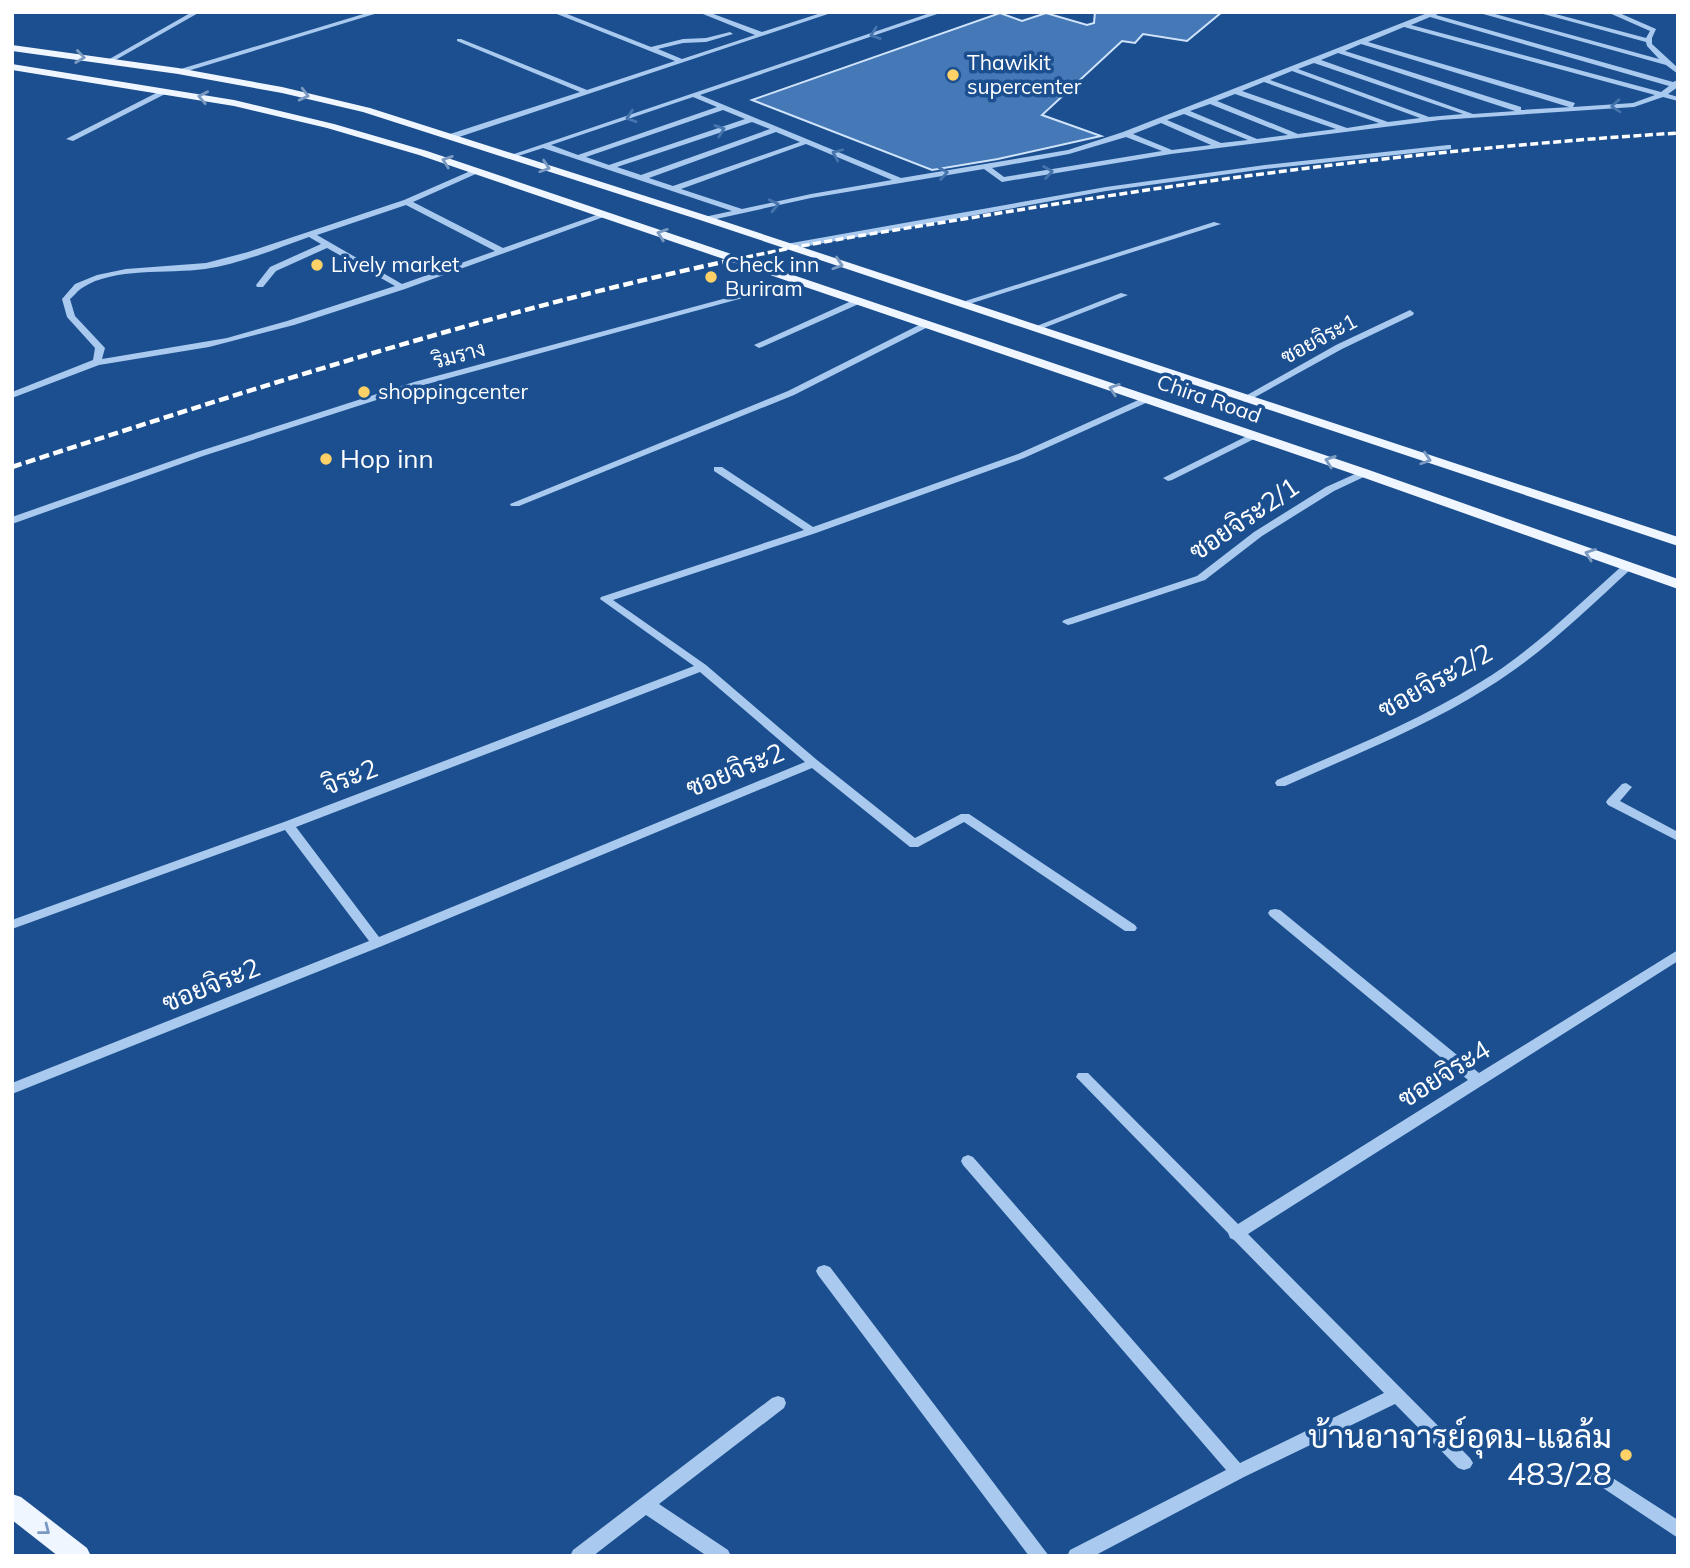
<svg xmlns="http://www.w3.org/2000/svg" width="1690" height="1568" font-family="Mulish,Sarabun,sans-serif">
<rect width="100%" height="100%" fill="#1b4f8f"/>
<path fill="#4478b7" stroke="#cfe3fa" stroke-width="2" d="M1095 12H1222L1187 41 1143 34 1135 43 1122 41 1042 115 1101 136 998 159 932 170 752 100 1000 13 1022 21 1046 13 1087 25 1094 23Z"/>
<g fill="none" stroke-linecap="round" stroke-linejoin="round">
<g fill="#a9c9ee" fill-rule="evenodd">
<path d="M192 12H200L112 62 106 61Z"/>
<path d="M370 12H381L181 73 174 71Z"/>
<path d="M552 12H562L651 47 683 39 706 38 730 32 733 34 706 42 683 43 658 49 682 59 755 35 698 12H708L762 32 824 12H834L456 138H450V134L580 92 457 41V39H461L587 90 675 61Z"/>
<path d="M933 12H943L700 95 901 178 1068 150 1123 132 1430 12H1440L1436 15 1673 82 1678 80V87L1668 94 1678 97V101L1663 97 1634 107 1440 120 1171 154 1002 182 984 169 811 198 707 221 703 219 704 217 732 211 543 148 512 158 508 156ZM1430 17 1669 86 1661 92 1411 25ZM1404 27 1655 95 1633 103 1573 107 1575 103 1368 42ZM1361 44 1569 107H1571L1521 110V107L1345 51ZM1338 53 1515 111H1516L1473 114 1321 60ZM1314 63 1463 114 1429 117 1298 69ZM1292 71 1420 118 1388 122 1270 80ZM1264 82 1379 123 1347 128 1242 91ZM1235 94 1336 129 1298 134 1217 101ZM693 97 717 107 578 155 551 145ZM1210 104 1288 135 1257 139 1190 111ZM723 110 745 119 609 165 586 157ZM1184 114 1248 140 1221 143 1167 120ZM752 122 770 129 641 175 617 167ZM1161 123 1211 145 1172 150 1133 134ZM776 132 800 142 673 186 649 178ZM1126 137 1162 151 1004 177 992 168 1069 154ZM806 144 892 180 811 194 742 209 681 189Z"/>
<path d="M1476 12H1488L1659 59 1647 46 1646 42 1536 12H1548L1646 38 1650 31 1607 12H1617L1656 29 1652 38V44L1678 68V74L1666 65Z"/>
<path d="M164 89 171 91 73 141 66 139Z"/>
<path d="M1448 145H1451V149L1265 169 1106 191 786 250 782 247 786 244 1106 187 1265 165Z"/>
<path d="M475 169 479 171 478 173 413 202 503 248 602 213 609 215 405 289 294 325 209 347 99 365 12 398V392L93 360 95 348 67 317 62 299 75 284 97 275 126 269 206 263 248 252 404 200ZM406 205 495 251 402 284 317 235ZM309 237 321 244 270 267 256 285 257 287H263L276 271 327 248 395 286 287 321 227 338 102 359 105 348 75 316 70 299C74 296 78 290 82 288 113 267 168 274 205 269 240 264 275 249 309 237Z"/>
<path d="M1214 222 1221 224 963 306 956 304Z"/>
<path d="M798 279 805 281 420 386 203 456 12 524V517L197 452 414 382Z"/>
<path d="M1121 293 1128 295 1036 331 1029 329Z"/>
<path d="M858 298 861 299V303L762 347 759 348 754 345Z"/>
<path d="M1410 310 1414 313 1413 315 1342 349 1248 401 1245 402 1240 399 1336 345Z"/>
<path d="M925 322 928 323V327L794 395 519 506H511L510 504 788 391Z"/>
<path d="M1145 397 1150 400 1148 402 1024 458 816 533 613 600 706 665 817 760 915 838 961 814H969L1135 925 1137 928 1135 931H1125L964 822 918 847H910L812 768 382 946 12 1094V1083L369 941 285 830 12 929V920L284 822 694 666 600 599 601 597 804 530 714 471V467H722L813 527 1018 454ZM700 672 805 762 379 937 296 827Z"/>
<path d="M1253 433 1256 434V438L1172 480 1168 481 1163 478Z"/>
<path d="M1364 470 1369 473 1368 475 1334 491 1262 536 1205 580 1072 624 1068 625 1062 622 1064 620 1197 576 1254 532 1326 487Z"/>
<path d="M1627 564 1632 567 1631 569C1585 611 1540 656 1487 688 1424 728 1353 755 1285 786H1277L1275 783 1277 780C1345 750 1415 723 1479 683 1532 651 1577 606 1623 565Z"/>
<path d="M1626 783 1632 787 1620 801 1678 832V841L1608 805 1606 802 1608 799 1622 784Z"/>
<path d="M1275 909 1280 910 1479 1073 1678 950V961L1248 1234 1470 1458 1473 1463 1470 1468 1464 1470 1458 1468 1395 1404 1244 1477 1094 1556H1067L1070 1550 1226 1470 963 1165 961 1161 963 1157 968 1155 973 1157 1240 1463 1384 1393 1234 1240 1230 1238 1228 1233 1076 1077 1078 1073H1088L1238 1224 1468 1080 1270 916 1268 913 1270 910Z"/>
<path d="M824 1265 830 1267 1049 1556H1029L818 1275 816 1271 818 1267Z"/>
<path d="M778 1396 784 1398 786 1403 784 1408 659 1504 728 1550 731 1556H707L646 1515 593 1556H570L573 1550 772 1398Z"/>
<path d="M1594 1466 1678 1520V1538L1588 1478 1585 1473 1588 1468Z"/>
</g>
<g fill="#f0f6ff" fill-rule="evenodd">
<path d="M12 45 178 68 282 87 370 108 711 217 1678 537V546L703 221 363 112 282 93 178 74 12 51Z"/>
<path d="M12 64 234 100 334 124 427 151 1369 470 1678 579V589L1359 476 419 155 327 128 234 106 12 70Z"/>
<path d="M12 1494 21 1497 87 1548 91 1556H58L12 1520Z"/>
</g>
<path stroke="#fff" stroke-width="3.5" stroke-dasharray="8 3.5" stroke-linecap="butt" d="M734 260C822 240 911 228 1000 213 1225 176 1450 147 1678 133"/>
<path stroke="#fff" stroke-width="4.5" stroke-dasharray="10 4.5" stroke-linecap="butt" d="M12 467C252 389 494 310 742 258"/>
</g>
<defs><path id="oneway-chevron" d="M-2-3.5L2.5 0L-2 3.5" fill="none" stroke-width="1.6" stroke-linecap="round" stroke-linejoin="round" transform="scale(1.75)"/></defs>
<g stroke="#4674ac">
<use href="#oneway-chevron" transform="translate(875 34) rotate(161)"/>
<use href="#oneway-chevron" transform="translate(1616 106) rotate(176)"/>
<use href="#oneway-chevron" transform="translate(631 117) rotate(162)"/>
<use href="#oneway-chevron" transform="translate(720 130) rotate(-19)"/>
<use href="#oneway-chevron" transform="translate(837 154) rotate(-157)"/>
<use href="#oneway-chevron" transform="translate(1048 172) rotate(-9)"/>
<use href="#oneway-chevron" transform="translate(943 173) rotate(-9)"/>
<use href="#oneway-chevron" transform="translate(774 205) rotate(-13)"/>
</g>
<g stroke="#7b9ac1">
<use href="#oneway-chevron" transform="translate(80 57) rotate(8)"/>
<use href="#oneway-chevron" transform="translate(304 95) rotate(14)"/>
<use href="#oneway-chevron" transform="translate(203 97) rotate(-169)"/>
<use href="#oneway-chevron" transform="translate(447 161) rotate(-161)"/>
<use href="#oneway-chevron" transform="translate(545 167) rotate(18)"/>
<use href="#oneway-chevron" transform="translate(662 234) rotate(-161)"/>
<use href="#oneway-chevron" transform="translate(838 264) rotate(18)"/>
<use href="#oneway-chevron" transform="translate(1114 389) rotate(-161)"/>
<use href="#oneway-chevron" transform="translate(1426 459) rotate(18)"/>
<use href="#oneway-chevron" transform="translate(1330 461) rotate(-161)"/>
<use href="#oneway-chevron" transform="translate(1590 554) rotate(-160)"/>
<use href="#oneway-chevron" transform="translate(45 1530) rotate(38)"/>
</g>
<g fill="#ffd166" stroke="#1b4f8f" stroke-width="2.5">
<circle cx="953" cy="75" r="7"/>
<circle cx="317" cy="265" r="7"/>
<circle cx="711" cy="277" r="7"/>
<circle cx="364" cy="392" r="7"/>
<circle cx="326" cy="459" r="7"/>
<circle cx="1626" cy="1455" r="7"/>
</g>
<g text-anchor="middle" stroke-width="7" stroke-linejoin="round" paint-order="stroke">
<g font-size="21" fill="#fff" stroke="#1b4f8f" text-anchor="start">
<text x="967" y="70">Thawikit<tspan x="967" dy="24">supercenter</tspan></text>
<text x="331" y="272">Lively market</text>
<text x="725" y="272">Check inn<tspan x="725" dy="24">Buriram</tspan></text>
<text x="378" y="399">shoppingcenter</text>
</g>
<g font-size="21" fill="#fff" stroke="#1b4f8f">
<text transform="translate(1319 339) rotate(-28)" y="7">ซอยจิระ1</text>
<text transform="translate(459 355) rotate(-15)" y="7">ริมราง</text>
<text transform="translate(1209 399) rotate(19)" y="7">Chira Road</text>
</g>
<g font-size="26" fill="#fff" stroke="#1b4f8f" text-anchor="start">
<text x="340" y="468">Hop inn</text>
</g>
<g font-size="26" fill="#fff" stroke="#1b4f8f">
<text transform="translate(1244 519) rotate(-34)" y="9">ซอยจิระ2/1</text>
<text transform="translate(1435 681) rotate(-29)" y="9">ซอยจิระ2/2</text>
<text transform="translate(735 770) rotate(-22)" y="9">ซอยจิระ2</text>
<text transform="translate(350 777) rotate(-21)" y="9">จิระ2</text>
<text transform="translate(211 985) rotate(-22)" y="9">ซอยจิระ2</text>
<text transform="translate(1444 1074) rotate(-32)" y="9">ซอยจิระ4</text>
</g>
<g font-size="32" fill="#fff" stroke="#1b4f8f" text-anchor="end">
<text x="1612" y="1448">บ้านอาจารย์อุดม-แฉล้ม<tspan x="1612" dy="37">483/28</tspan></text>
</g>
</g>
<rect width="1690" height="1568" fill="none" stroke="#ffffff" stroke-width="28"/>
</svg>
